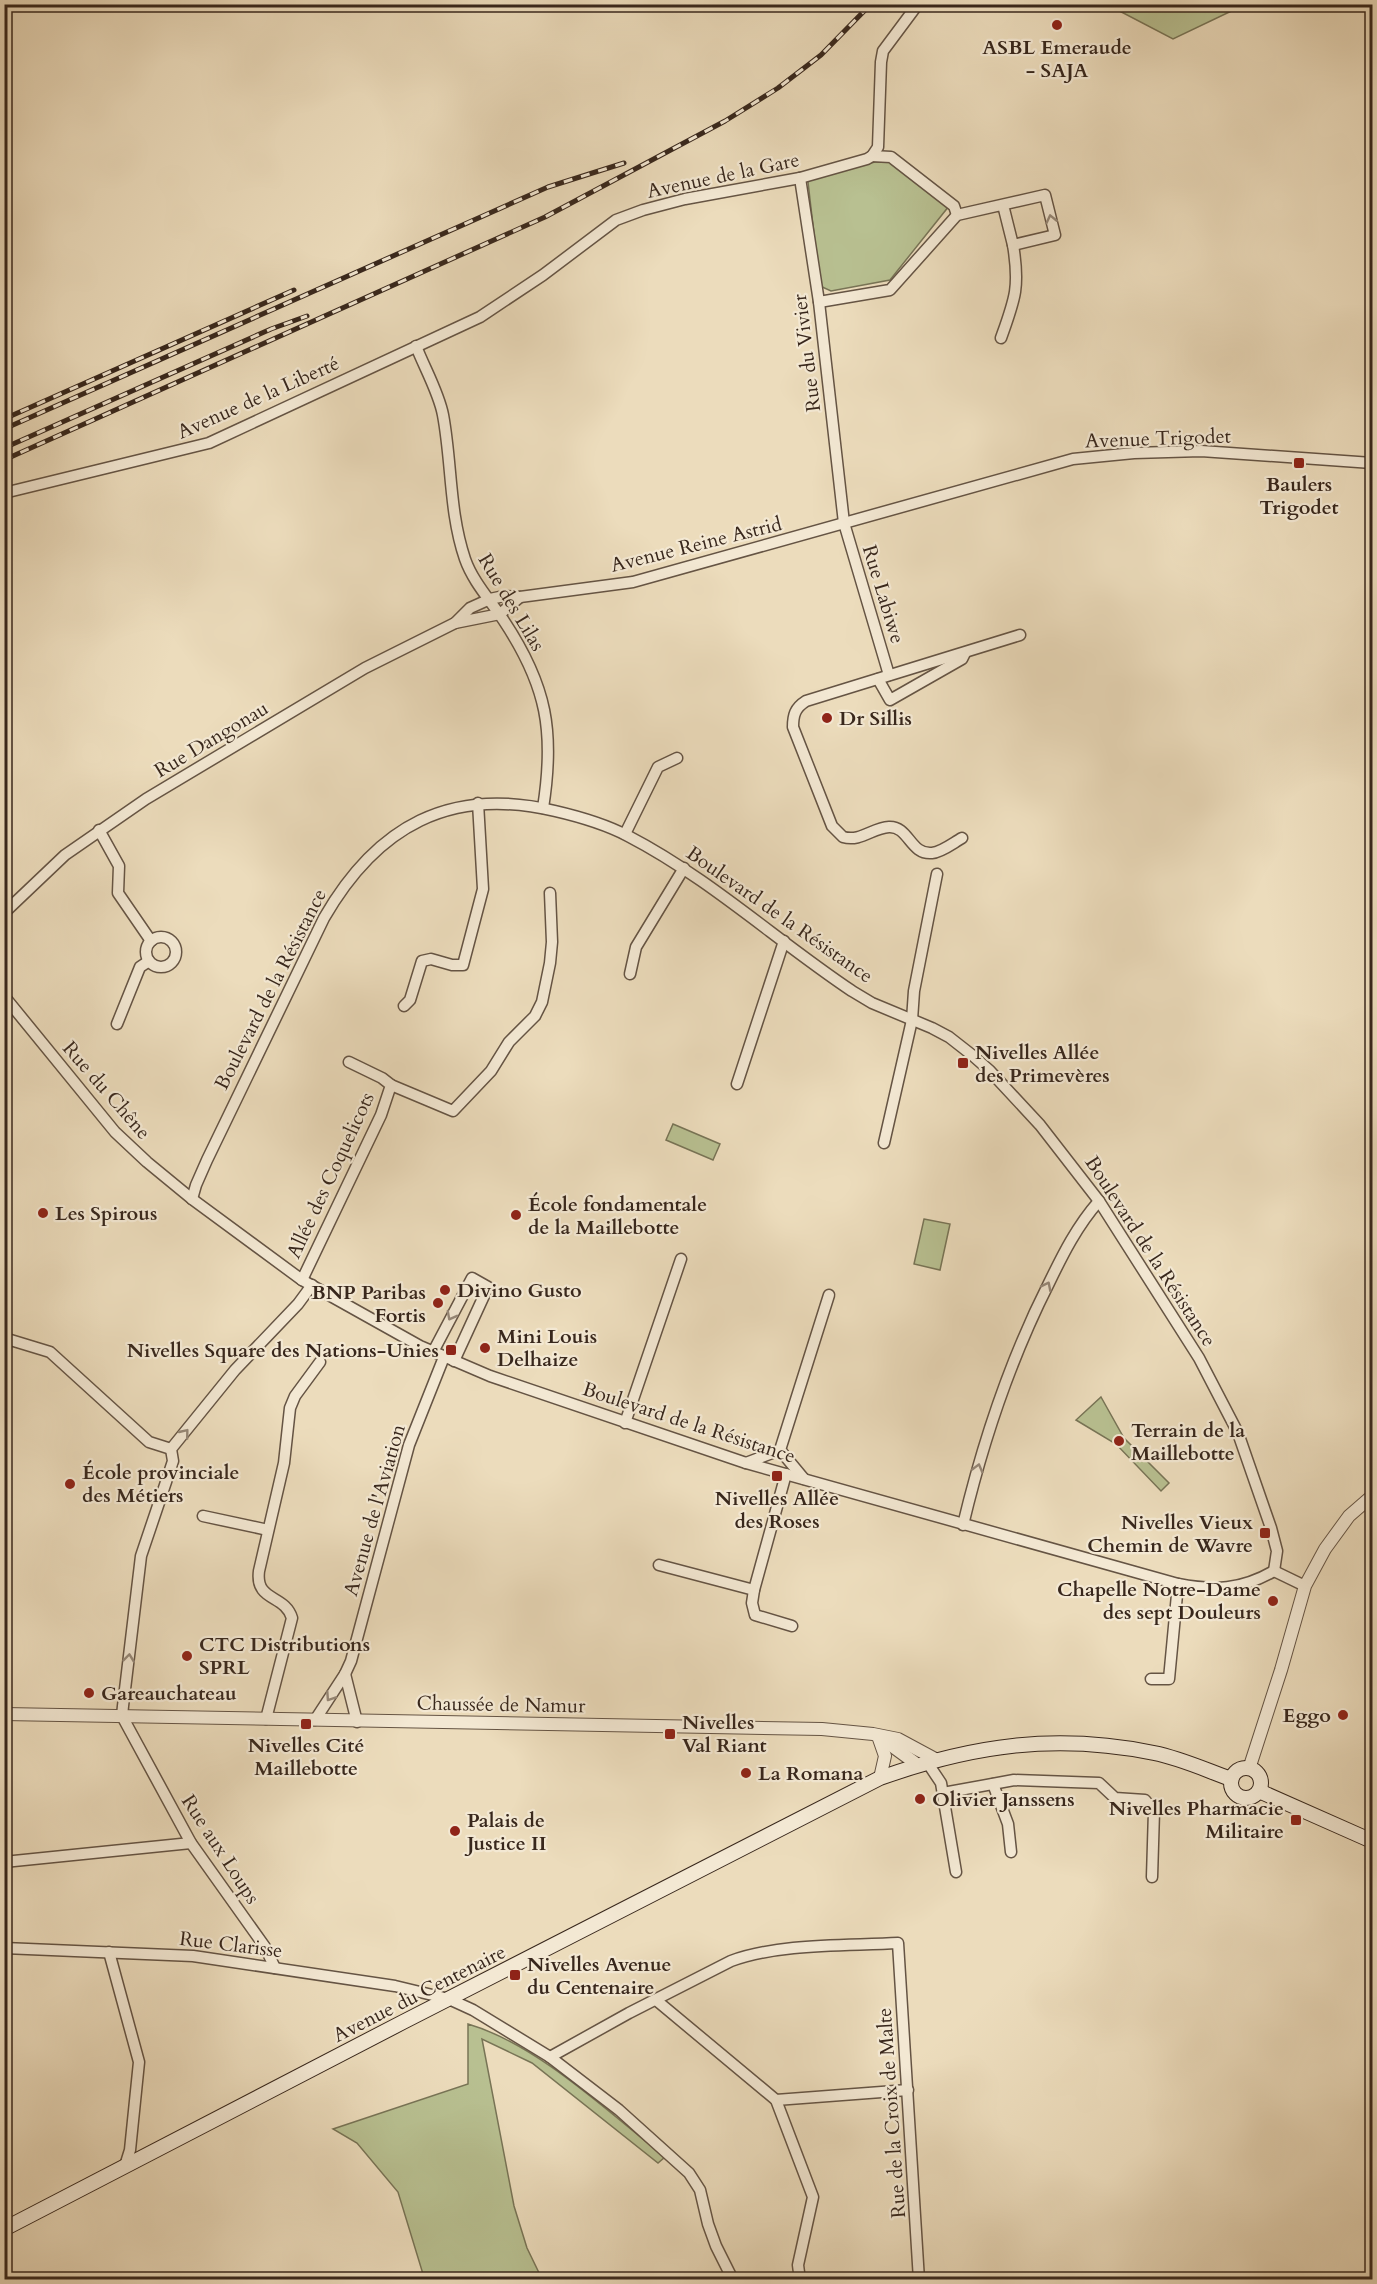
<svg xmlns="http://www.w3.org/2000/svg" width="1377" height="2284" font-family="Cardo,serif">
<rect width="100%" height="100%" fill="#ecdcbc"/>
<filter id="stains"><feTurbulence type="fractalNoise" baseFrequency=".00333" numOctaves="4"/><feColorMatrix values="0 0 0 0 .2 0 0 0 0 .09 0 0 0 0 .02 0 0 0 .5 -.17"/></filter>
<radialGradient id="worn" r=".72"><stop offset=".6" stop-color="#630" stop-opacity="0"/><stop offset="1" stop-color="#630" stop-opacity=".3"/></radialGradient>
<g fill="#b8c091" stroke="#787456" stroke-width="1.5">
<path d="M1108 5H1244L1173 39Z"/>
<path d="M875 162H894L949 206 890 280 831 291 820 286 808 182 814 177Z"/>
<path d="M673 1124 720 1144 713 1160 666 1140Z"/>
<path d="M924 1219 950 1224 940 1270 914 1264Z"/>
<path d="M1101 1397 1124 1438 1169 1483 1161 1491 1116 1444 1076 1420Z"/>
<path d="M468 2024C537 2044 608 2112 665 2157L658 2163 532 2063 482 2039 514 2206 527 2248 542 2279H410L423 2274 398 2192 357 2143 333 2129 468 2084Z"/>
</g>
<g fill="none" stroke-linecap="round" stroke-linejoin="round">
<path stroke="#728074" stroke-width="3" d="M4 10 16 4"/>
<defs>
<g id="minor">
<path d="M872 156 891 157 954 206 957 215"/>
<path d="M800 178 819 302 844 523 889 675"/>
<path d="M819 302 890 290 957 215 1045 195 1055 235 1013 245 1003 205"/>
<path d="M1001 338C1015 299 1020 287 1013 245"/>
<path d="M416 346C424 367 439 393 443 415 452 463 449 512 465 559 473 582 491 601 504 621 547 686 555 732 543 808"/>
<path d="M4 493 209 443 480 317 543 275 616 220 643 210 685 199 800 178 867 159 872 156 878 147 881 62 883 51 918 4"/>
<path d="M455 623 500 614 520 597"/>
<path d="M878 679 890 700 962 659 965 653"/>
<path d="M99 830 119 866 118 893 151 941"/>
<path d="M625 834 658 767 677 758"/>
<path d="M962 838C953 843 942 852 932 853 910 855 909 826 889 827 872 828 861 842 843 837L832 826 793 727C793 715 795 708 806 701L1020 635"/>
<path d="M4 913 65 855 146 799 365 668 455 623 470 608 490 599 504 596 520 597 633 582 1073 459 1134 453 1201 451 1372 463"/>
<circle cx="161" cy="952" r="15"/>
<path d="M630 974 636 947 684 868"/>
<path d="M4 996 115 1132 147 1162 192 1199 302 1280 420 1346 490 1376 746 1463 1178 1584C1214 1591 1241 1590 1274 1571"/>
<path d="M404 1006 410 1000 422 961 431 959 452 965H463L483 889 478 803"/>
<path d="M117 1024 140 967 149 961"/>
<path d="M737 1084 784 941"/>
<path d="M391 1085 453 1111 491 1071 509 1042 535 1016 542 1002 550 963 552 942 550 893"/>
<path d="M884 1143 912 1020 914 991 937 874"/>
<path d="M192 1199 196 1185 207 1160 324 918C377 826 450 786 555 811 581 817 605 824 628 836 709 878 777 941 852 991L872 1003 932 1028 949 1037 972 1055 989 1070 1040 1125 1099 1201 1199 1358 1238 1433 1271 1528 1277 1551 1274 1571"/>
<path d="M302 1280 381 1115 391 1085 382 1078 349 1062"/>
<path d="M4 1338 50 1352 149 1442 171 1449"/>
<path d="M433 1352 472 1278 488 1287 454 1361"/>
<path d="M625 1423 681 1259"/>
<path d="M780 1450 829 1295"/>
<path d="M746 1463 780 1450 804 1479"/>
<path d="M786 1474 754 1590 752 1603 755 1615 792 1626"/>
<path d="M203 1516 268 1530"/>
<path d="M963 1525C983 1441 1010 1360 1049 1283 1063 1254 1077 1226 1099 1201"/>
<path d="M659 1565 754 1590"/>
<path d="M1274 1571 1305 1586"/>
<path d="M345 1674 357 1722"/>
<path d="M1151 1679H1169L1178 1584"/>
<path d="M266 1719 292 1618C285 1594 255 1602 259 1571L284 1463 290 1408 295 1396 320 1362"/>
<path d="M315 1720 345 1674 351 1661 409 1445 444 1357"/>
<path d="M927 1762 941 1783 956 1872"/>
<path d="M993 1784 1008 1824 1011 1852"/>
<path d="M943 1793 1014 1780 1099 1783 1115 1798 1145 1800 1154 1811 1152 1877"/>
<path d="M4 1862 191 1843"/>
<path d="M4 1948 193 1956 395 1986 449 1999 473 2010 550 2057 619 2110 689 2173 700 2190 708 2224 716 2246 733 2280"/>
<path d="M109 1952 139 2062 130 2150 125 2166"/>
<path d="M275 1968 265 1947 191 1843 122 1716 123 1706 141 1556 168 1476 173 1461 171 1449 235 1370 298 1304 312 1285"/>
<path d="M656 2000 776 2100 813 2197 798 2265 800 2280"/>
<path d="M550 2057 629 2013 731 1961C780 1943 846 1946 898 1943L919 2280"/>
<path d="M776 2100 908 2090"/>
</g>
<g id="tertiary">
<path d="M4 1714 822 1729 873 1734 898 1739 937 1760"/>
<path d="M878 1736 885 1756 880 1778"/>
<path d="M881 1738 918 1765"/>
<path d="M1249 1769 1281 1670 1305 1586 1325 1549 1349 1516 1372 1496"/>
</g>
<g id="secondary">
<circle cx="1246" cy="1783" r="15"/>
<path d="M1259 1791 1372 1841"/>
<path d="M4 2229 403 2022 880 1778C973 1745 1056 1733 1154 1753 1180 1758 1206 1770 1231 1779"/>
</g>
</defs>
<use href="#minor" stroke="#655444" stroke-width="13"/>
<use href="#tertiary" stroke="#655444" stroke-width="14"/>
<use href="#secondary" stroke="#38271c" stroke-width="16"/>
<use href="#minor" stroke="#f3e8d3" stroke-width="10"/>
<use href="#tertiary" stroke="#f3e8d3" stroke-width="12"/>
<use href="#secondary" stroke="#f3e8d3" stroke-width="14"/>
<defs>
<g id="rail">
<path d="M4 419 294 290"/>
<path d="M4 429 548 187 624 163"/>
<path d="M4 448 271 329 307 316"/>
<path d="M4 460 545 217 725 121 778 88 821 55 871 4"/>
</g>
</defs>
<use href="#rail" stroke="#38271c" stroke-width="5"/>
<use href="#rail" stroke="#f3e8d3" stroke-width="3" stroke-dasharray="9" stroke-linecap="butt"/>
</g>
<defs><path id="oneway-chevron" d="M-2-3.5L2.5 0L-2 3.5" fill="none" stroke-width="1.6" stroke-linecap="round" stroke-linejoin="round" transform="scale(1.5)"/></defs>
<g stroke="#968878">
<use href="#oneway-chevron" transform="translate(1051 219) rotate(-103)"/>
<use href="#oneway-chevron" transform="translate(1047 1286) rotate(-63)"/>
<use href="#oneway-chevron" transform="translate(451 1316) rotate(118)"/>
<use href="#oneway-chevron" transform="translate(185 1433) rotate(-51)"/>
<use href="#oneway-chevron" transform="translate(978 1468) rotate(-75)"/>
<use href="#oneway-chevron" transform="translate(129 1658) rotate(-83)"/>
<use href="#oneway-chevron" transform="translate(330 1697) rotate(124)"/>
</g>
<g fill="#8f2418" stroke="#f3e8d3" stroke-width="2">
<circle cx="1057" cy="25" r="6"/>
<rect x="1293" y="457" width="12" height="12" rx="3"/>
<circle cx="827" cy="718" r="6"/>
<rect x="957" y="1057" width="12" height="12" rx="3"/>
<circle cx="43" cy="1213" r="6"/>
<circle cx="516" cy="1215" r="6"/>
<circle cx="445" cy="1290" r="6"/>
<circle cx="438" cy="1303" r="6"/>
<circle cx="485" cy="1348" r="6"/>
<rect x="445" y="1344" width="12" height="12" rx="3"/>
<circle cx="1119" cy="1441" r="6"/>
<rect x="771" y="1470" width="12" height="12" rx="3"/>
<circle cx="70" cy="1484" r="6"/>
<rect x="1259" y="1527" width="12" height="12" rx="3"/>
<circle cx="1273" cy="1601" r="6"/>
<circle cx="187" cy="1656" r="6"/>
<circle cx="89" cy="1693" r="6"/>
<circle cx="1343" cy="1715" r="6"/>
<rect x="300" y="1718" width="12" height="12" rx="3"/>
<rect x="664" y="1728" width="12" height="12" rx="3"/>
<circle cx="746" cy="1773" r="6"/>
<circle cx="920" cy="1799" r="6"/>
<rect x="1290" y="1814" width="12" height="12" rx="3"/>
<circle cx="455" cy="1831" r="6"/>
<rect x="509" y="1969" width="12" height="12" rx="3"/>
</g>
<g text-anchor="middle" stroke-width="4.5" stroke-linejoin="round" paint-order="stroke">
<g font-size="20" font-weight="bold" fill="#38271c" stroke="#f3e8d3" text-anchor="start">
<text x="1057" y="54" text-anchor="middle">ASBL Emeraude<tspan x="1057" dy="23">- SAJA</tspan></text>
<text x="1299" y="491" text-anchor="middle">Baulers<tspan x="1299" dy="23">Trigodet</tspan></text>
<text x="839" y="725">Dr Sillis</text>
<text x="975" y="1059">Nivelles Allée<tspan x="975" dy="23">des Primevères</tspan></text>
<text x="528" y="1211">École fondamentale<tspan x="528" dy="23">de la Maillebotte</tspan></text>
<text x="55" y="1220">Les Spirous</text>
<text x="457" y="1297">Divino Gusto</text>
<text x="426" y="1299" text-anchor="end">BNP Paribas<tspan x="426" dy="23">Fortis</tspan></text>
<text x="497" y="1343">Mini Louis<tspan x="497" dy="23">Delhaize</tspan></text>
<text x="439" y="1357" text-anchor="end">Nivelles Square des Nations-Unies</text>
<text x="1131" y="1437">Terrain de la<tspan x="1131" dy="23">Maillebotte</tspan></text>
<text x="82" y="1479">École provinciale<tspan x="82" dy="23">des Métiers</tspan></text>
<text x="777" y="1505" text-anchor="middle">Nivelles Allée<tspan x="777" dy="23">des Roses</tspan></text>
<text x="1253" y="1529" text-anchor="end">Nivelles Vieux<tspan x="1253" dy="23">Chemin de Wavre</tspan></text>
<text x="1261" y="1596" text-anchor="end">Chapelle Notre-Dame<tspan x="1261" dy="23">des sept Douleurs</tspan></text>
<text x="199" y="1651">CTC Distributions<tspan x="199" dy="23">SPRL</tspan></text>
<text x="101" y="1700">Gareauchateau</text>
<text x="1331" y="1722" text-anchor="end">Eggo</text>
<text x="682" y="1729">Nivelles<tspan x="682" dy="23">Val Riant</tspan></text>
<text x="306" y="1752" text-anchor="middle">Nivelles Cité<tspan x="306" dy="23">Maillebotte</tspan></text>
<text x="758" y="1780">La Romana</text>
<text x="932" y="1806">Olivier Janssens</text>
<text x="1284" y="1815" text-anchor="end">Nivelles Pharmacie<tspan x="1284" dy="23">Militaire</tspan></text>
<text x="467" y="1827">Palais de<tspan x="467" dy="23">Justice II</tspan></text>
<text x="527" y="1971">Nivelles Avenue<tspan x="527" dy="23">du Centenaire</tspan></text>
</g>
<g font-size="20" fill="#38271c" stroke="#f3e8d3">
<text transform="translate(723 175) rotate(-12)" y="7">Avenue de la Gare</text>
<text transform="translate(806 353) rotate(-97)" y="7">Rue du Vivier</text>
<text transform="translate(258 397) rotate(-24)" y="7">Avenue de la Liberté</text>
<text transform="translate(1158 438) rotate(-2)" y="7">Avenue Trigodet</text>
<text transform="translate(696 544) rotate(-14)" y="7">Avenue Reine Astrid</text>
<text transform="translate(884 594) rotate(73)" y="7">Rue Labiwe</text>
<text transform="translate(512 602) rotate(59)" y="7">Rue des Lilas</text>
<text transform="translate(211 739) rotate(-31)" y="7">Rue Dangonau</text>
<text transform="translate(780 914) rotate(35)" y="7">Boulevard de la Résistance</text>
<text transform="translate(270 989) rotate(-63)" y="7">Boulevard de la Résistance</text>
<text transform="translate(107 1090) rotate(49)" y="7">Rue du Chêne</text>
<text transform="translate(330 1175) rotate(-65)" y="7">Allée des Coquelicots</text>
<text transform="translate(1151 1251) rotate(57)" y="7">Boulevard de la Résistance</text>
<text transform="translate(689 1422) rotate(18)" y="7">Boulevard de la Résistance</text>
<text transform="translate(374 1510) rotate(-74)" y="7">Avenue de l'Aviation</text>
<text transform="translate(501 1704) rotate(1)" y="7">Chaussée de Namur</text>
<text transform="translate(221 1849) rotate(57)" y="7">Rue aux Loups</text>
<text transform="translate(231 1944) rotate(7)" y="7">Rue Clarisse</text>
<text transform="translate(419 1993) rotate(-27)" y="7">Avenue du Centenaire</text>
<text transform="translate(891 2113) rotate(-94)" y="7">Rue de la Croix de Malte</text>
</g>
</g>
<rect width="1377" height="2284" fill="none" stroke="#ecdcbc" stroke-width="24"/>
<rect x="6" y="6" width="1365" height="2272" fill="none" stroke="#38271c" stroke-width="3"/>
<rect x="12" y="12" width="1353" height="2260" fill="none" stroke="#38271c" stroke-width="1.5"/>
<rect width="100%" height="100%" filter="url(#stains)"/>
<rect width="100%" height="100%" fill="url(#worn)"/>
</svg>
